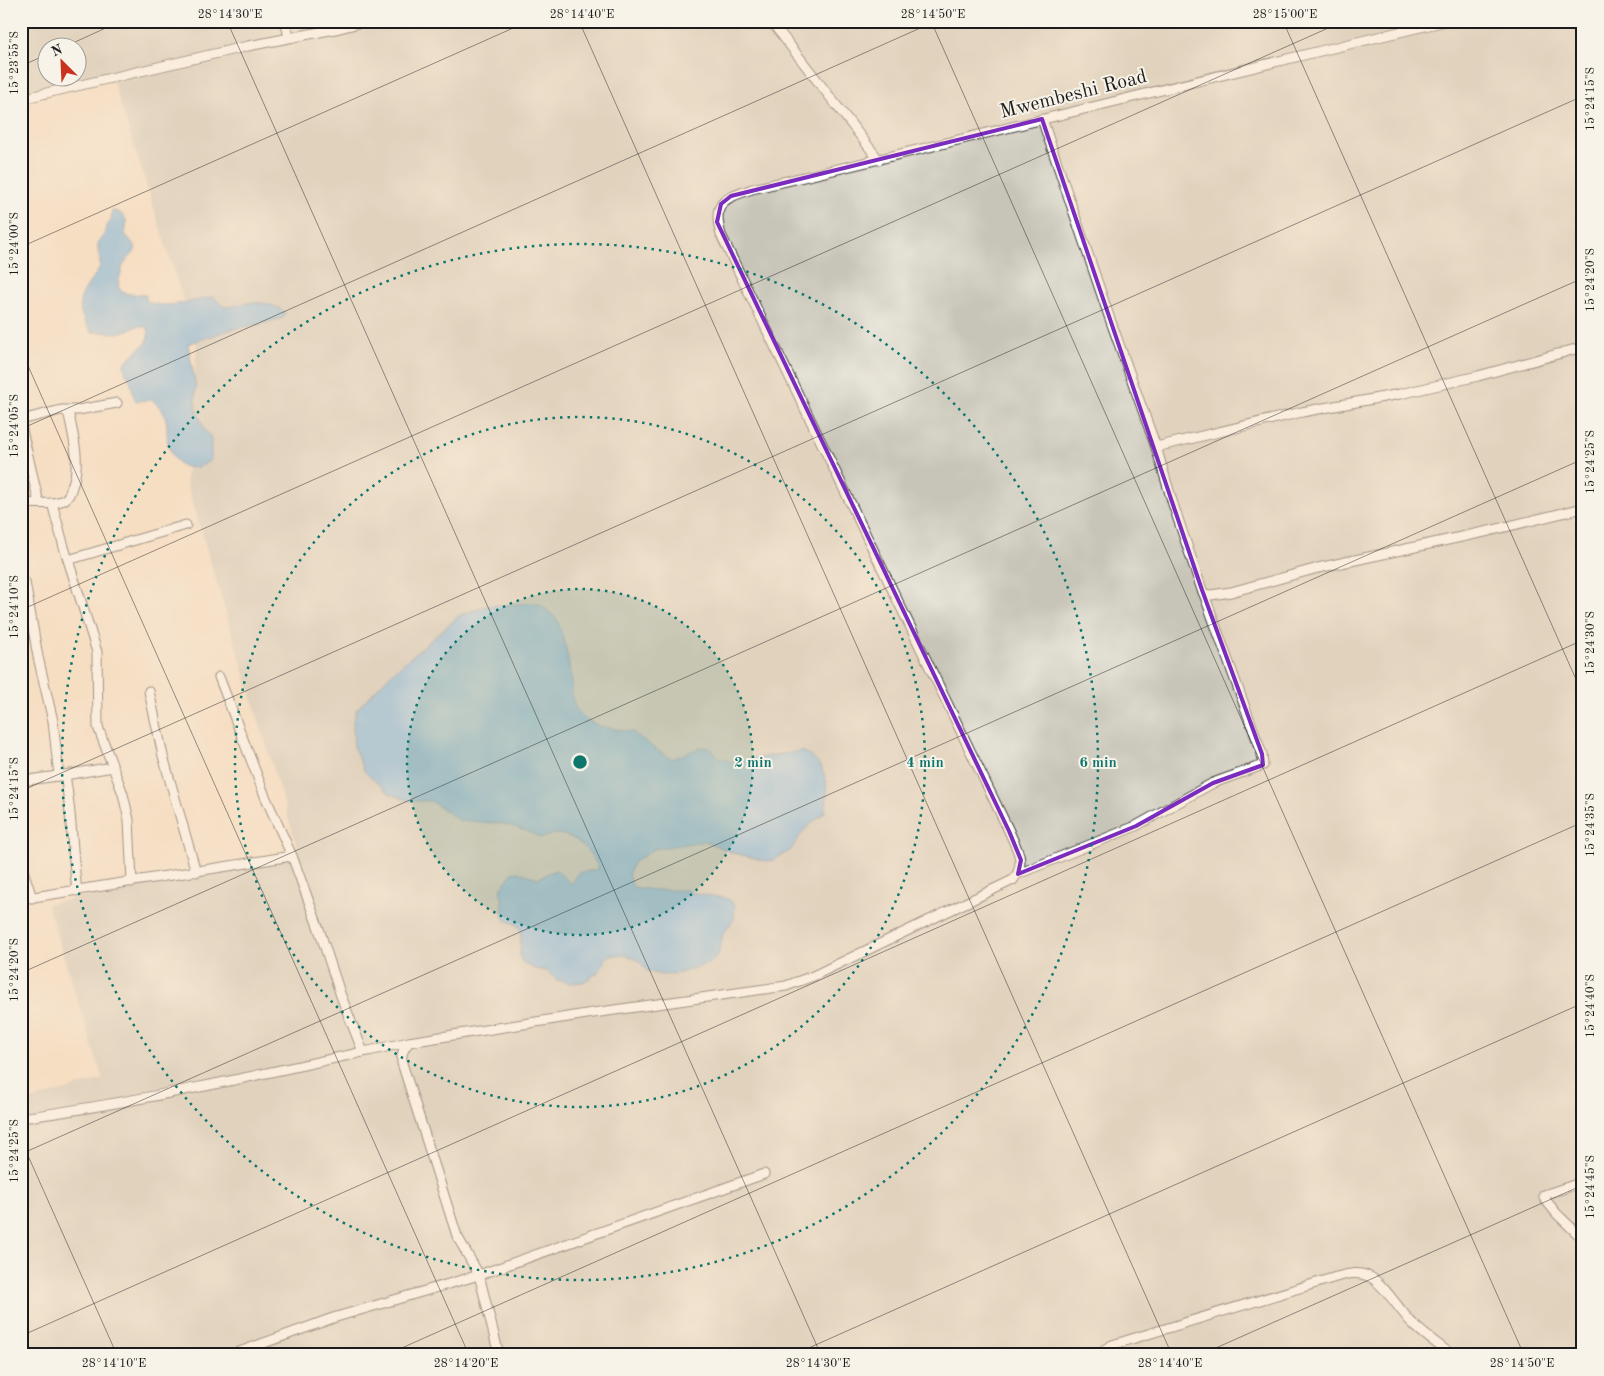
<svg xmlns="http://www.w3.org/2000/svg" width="1604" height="1376" font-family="'Old Standard TT',serif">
<rect width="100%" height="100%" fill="#f7f3e8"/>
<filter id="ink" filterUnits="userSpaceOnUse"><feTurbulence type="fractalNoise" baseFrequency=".02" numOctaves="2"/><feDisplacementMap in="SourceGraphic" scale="10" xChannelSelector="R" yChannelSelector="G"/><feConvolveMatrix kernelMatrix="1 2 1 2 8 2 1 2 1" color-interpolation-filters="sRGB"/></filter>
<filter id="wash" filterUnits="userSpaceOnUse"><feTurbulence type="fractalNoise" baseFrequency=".0096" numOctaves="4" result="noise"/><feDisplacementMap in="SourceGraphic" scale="20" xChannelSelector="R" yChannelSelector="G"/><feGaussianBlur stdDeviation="1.12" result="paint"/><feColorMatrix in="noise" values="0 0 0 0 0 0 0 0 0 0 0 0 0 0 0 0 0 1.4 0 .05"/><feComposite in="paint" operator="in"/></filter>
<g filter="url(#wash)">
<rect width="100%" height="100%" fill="#f5dec3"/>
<path fill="#c7c4b8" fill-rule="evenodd" d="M21 21H1583V1355H21V1103L103 1079 47 904 298 850 186 481 197 343 111 75 21 91ZM48 48H78V78H48Z"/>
<g fill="#6cafe1" stroke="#44667e">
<path d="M112 210C127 215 128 219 125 234L136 247C134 255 129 257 125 263 122 266 122 270 121 274 111 296 130 294 146 295V300C159 311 197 300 213 297 218 300 221 306 226 307 231 307 238 305 242 304 257 301 273 303 285 312L283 318 261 324 232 329 188 344 196 388 195 400 196 408 204 429 211 438V460C193 473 176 470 169 447 166 438 168 428 166 419 164 411 159 406 152 400L136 401C132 395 133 391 131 384 129 377 124 372 124 363L147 342 149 331 145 327 139 326 119 333 91 332C71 301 81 296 99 269 102 260 97 253 98 245 99 238 99 243 102 238 106 232 105 225 111 221Z"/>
<path d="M534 603 541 605 557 619 565 645 572 681V699L577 711 586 720 599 726 632 732 654 748 672 759 702 747 709 748 719 757 731 762 802 751C828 762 829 788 825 812L804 830 790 851 773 860 766 861 734 853 705 841 654 849 633 863 628 875 633 887 652 890H686L698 894 725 898 731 901 735 907 734 919 723 934 719 953 710 963 680 973 661 975 647 971C637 955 627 955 610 955L605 960 600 971 583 982 569 983 555 979 547 971 534 969 522 962 520 956 521 930 517 925 506 920 502 915 503 902 500 890 512 873 518 872 538 878 556 870 571 884 579 873 599 869C592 853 576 834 557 834 552 834 546 837 541 838L529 832 504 824 459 820 431 801H410L390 794 365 772 354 748 353 722 357 709 390 675 460 615 486 606Z"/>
</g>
</g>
<g filter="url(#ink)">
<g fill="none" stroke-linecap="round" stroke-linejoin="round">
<defs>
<g id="minor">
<path d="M285 21 289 37"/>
<path d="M771 21 879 160"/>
<path d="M21 99 248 46 340 28 367 21"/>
<path d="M1042 119 1109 316 1156 447 1173 504 1202 590 1204 594 1211 595 1231 592 1318 568 1489 531 1583 508"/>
<path d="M21 420 61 410H78L117 403"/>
<path d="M21 426 39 503"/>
<path d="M1156 447 1302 412 1400 394 1478 376 1583 347"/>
<path d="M52 503 64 547 97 652 98 727 123 794 129 820 132 882"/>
<path d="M21 504C35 502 51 506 64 500 69 497 70 493 72 487 81 463 74 440 69 415L66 411"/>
<path d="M68 560 186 525"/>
<path d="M25 582 38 657 53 721 59 776"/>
<path d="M219 677 265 796 292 856 319 929 341 996 363 1052"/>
<path d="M149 691 163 756 196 872"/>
<path d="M65 775C72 814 72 852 77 891"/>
<path d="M21 781 65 775 113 767"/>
<path d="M21 864 32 898"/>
<path d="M1018 874 1136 826 1213 783 1263 765 1262 754 1204 594"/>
<path d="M21 899 292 856"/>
<path d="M21 1118C151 1100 281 1070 409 1042"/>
<path d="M1583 1182 1544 1195V1198L1557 1214 1583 1239"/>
<path d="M231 1355 333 1318 479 1275 764 1174"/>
<path d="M499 1355 479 1275 457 1236 402 1063C401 1054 403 1049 409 1042L593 1013 786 986 813 976 1013 880C1027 862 1017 850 1009 831L721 235C712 202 723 199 752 189 984 136 1214 75 1446 21"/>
<path d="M1095 1355 1112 1345 1336 1277C1347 1274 1359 1271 1370 1277 1382 1282 1401 1312 1412 1323 1424 1335 1439 1345 1452 1355"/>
</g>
</defs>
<use href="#minor" stroke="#3d3935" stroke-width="11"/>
<use href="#minor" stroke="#fff" stroke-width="9"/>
</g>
</g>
<path d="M0 0H1604V1376H0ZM1042 119 1202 590 1262 754 1263 765 1213 783 1136 826 1018 874 1021 860 1009 831 717 222 721 204 731 196Z" fill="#f5dec3" fill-opacity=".55" fill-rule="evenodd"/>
<path fill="none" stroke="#7b2cbf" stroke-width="4" stroke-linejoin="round" d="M1042 119 1202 590 1262 754 1263 765 1213 783 1136 826 1018 874 1021 860 1009 831 717 222 721 204 731 196Z"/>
<path fill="none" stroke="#1c1c1c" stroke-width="1" stroke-opacity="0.45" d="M227 21 821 1355M579 21 1172 1355M931 21 1524 1355M1283 21 1583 695M62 48 121 21M21 66 48 54M21 247 529 21M21 350 469 1355M21 429 936 21M21 610 1344 21M21 791 1583 96M21 973 1583 278M21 1140 117 1355M21 1154 1583 459M21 1336 1583 640M386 1355 1583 822M793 1355 1583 1003M1200 1355 1583 1185"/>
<circle cx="580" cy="762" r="173" fill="#0f766e" fill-opacity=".12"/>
<g fill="none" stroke="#0f766e" stroke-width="2.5" stroke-dasharray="2.5 5">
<circle cx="580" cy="762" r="173"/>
<circle cx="580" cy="762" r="345"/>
<circle cx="580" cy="762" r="518"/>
</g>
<g text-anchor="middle" stroke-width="4" stroke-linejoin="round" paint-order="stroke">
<g font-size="20" fill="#1c1c1c" stroke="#f7f3e8">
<text transform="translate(1073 93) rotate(-14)" y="7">Mwembeshi Road</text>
</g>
</g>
<circle cx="580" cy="762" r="8" fill="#0f766e" stroke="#f7f3e8" stroke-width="2.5"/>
<g font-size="15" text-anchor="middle" font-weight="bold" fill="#0f766e" stroke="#f7f3e8" stroke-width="4" stroke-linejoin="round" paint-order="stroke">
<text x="753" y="767">2 min</text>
<text x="925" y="767">4 min</text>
<text x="1098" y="767">6 min</text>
</g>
<rect width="1604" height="1376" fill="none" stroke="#f7f3e8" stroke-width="55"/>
<g transform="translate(62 62) rotate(336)"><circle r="24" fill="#f7f3e8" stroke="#9f9d96"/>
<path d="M0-4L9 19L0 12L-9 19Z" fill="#c8321e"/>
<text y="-8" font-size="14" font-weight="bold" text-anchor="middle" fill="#1c1c1c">N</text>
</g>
<rect x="28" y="28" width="1548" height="1320" fill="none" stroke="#1c1c1c" stroke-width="2"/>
<g font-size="12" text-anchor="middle" fill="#1c1c1c">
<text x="230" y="18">28°14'30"E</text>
<text x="582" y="18">28°14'40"E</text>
<text x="933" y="18">28°14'50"E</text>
<text x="1285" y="18">28°15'00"E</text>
<text transform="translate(14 63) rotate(-90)" y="4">15°23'55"S</text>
<text transform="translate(1590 99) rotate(-90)" y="4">15°24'15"S</text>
<text transform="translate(14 244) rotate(-90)" y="4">15°24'00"S</text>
<text transform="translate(1590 280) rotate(-90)" y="4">15°24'20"S</text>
<text transform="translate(14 426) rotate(-90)" y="4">15°24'05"S</text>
<text transform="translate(1590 462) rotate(-90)" y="4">15°24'25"S</text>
<text transform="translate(14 607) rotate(-90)" y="4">15°24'10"S</text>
<text transform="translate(1590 643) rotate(-90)" y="4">15°24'30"S</text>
<text transform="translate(14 789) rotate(-90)" y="4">15°24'15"S</text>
<text transform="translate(1590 825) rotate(-90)" y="4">15°24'35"S</text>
<text transform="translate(14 970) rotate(-90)" y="4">15°24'20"S</text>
<text transform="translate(1590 1006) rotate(-90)" y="4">15°24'40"S</text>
<text transform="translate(14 1151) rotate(-90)" y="4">15°24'25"S</text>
<text transform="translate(1590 1187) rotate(-90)" y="4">15°24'45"S</text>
<text x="114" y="1367">28°14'10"E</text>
<text x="466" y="1367">28°14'20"E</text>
<text x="818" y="1367">28°14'30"E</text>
<text x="1170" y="1367">28°14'40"E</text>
<text x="1522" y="1367">28°14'50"E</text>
</g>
</svg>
